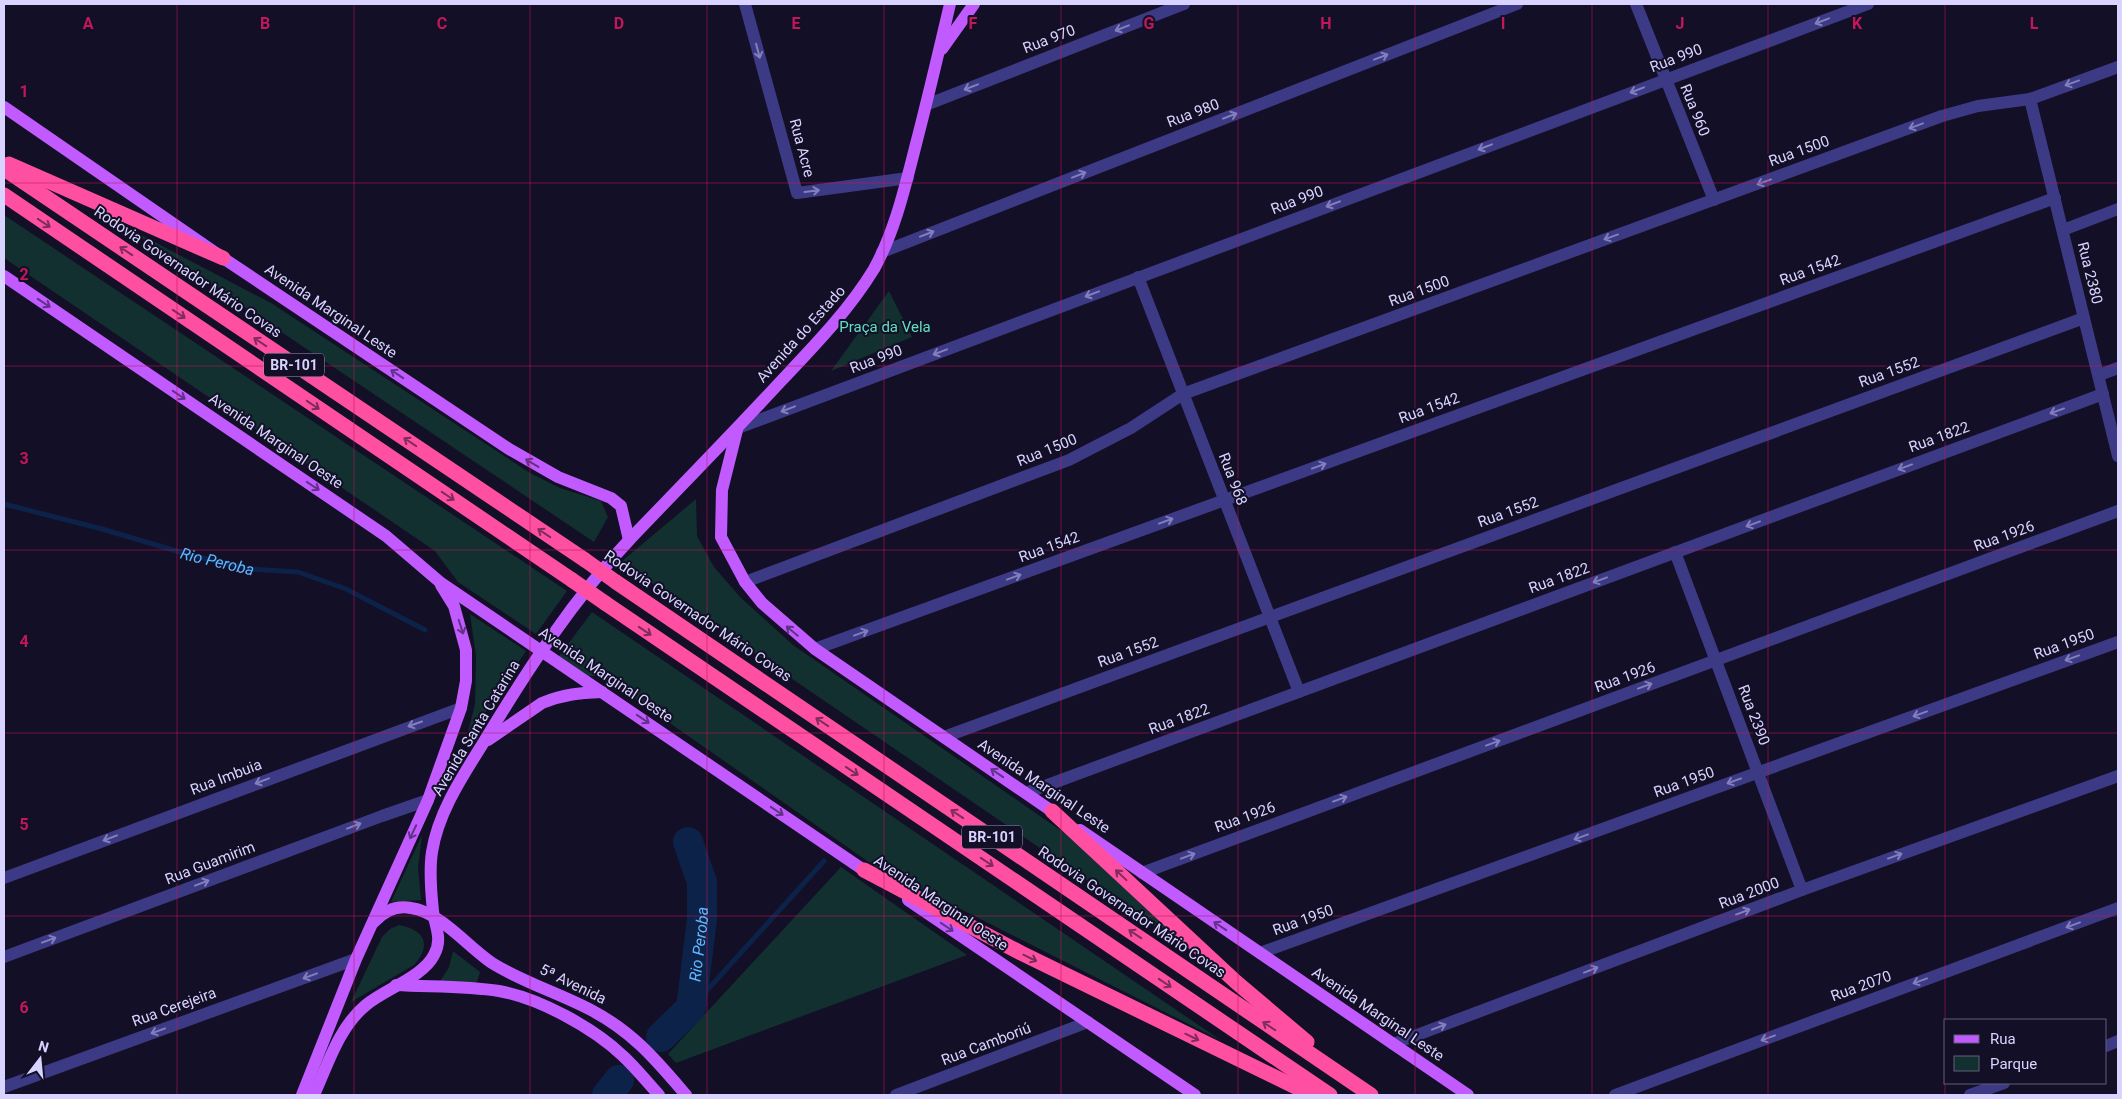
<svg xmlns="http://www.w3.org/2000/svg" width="2122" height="1099" font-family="Roboto,sans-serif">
<rect width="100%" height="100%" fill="#130f26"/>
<g fill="#12302f">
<path d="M4 215 567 591 536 634 458 582 435 551 4 258Z"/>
<path d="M122 225 271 303 530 473 560 488 601 501 608 517 594 542Z"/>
<path d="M889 291 912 337 831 371Z"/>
<path d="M696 499 697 536 714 567 741 598 793 645 1066 834 1198 956 621 562Z"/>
<path d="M592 612 1222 1041 873 865 624 691 595 676 571 677 553 664Z"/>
<path d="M470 614 526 651 465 744 475 704 476 656Z"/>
<path d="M422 835 418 867 421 900 391 902Z"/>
<path d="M841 867 967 955 676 1063 668 1054Z"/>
<path d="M399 925C425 930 432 945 414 965L351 1002 382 937 390 929Z"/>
<path d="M453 951 480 972 476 985 439 983 449 967Z"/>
</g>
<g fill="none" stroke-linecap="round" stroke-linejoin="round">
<g stroke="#0c2248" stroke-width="5">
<path id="s1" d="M4 504 102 529 190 555 251 569 298 572 346 589 425 630"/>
<path d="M691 1008 824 861"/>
</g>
<g stroke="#0c2248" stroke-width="30">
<path id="s2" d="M661 1037 691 1008 702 919V882L688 842"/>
<path d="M607 1095 619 1080"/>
</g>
<g stroke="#3d3a85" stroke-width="12">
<path d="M745 4 797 193 908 178"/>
<path d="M1636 4 1714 200"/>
<path d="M2030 99 2118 456"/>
<path d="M926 105 1184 4"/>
<path d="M2063 230 2118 209"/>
<path d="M882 252 1517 4"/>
<path d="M1138 277 1299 692"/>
<path d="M2099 375 2118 368"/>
<path d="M738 428 1868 4"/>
<path d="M1675 552 1802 890"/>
<path d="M815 649 2055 198"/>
<path d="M944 737 2084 318"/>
<path d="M1026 793 2103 394"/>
<path d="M1142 873 2118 511"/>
<path d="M4 878 461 708"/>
<path d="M1260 953 2118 642"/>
<path d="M4 957 382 816 428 800"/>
<path d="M2106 1046 2118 1041"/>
<path d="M4 1087 356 959"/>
<path d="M896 1095 1088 1022"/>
<path d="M1615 1095 2118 908"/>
<path d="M1970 1095 2004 1083"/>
</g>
<g stroke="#3d3a85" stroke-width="12">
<path d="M745 582 1069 460 1131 428 1183 394 1942 116 1978 106 2030 99 2118 67"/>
<path d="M1393 1044 1802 890 2118 776"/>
</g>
<g stroke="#c25bff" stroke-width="12">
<path d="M942 49 974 4"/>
<path d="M4 107 223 258 509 449 558 477 611 498 621 506 629 540"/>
<path d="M4 276 386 536 441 583 871 875"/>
<path d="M737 430 722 490 721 537 745 582 762 603 815 649 1059 816"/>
<path d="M488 740 542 703C564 694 580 693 602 692"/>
<path d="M1080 830 1468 1095"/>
<path d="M908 900 1195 1095"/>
<path d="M374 922C384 911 396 905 411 908 440 912 467 946 492 963 522 982 559 993 591 1010 633 1032 656 1060 686 1095"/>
<path d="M396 985C430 987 465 986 499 991 539 998 594 1028 623 1056 636 1068 647 1082 659 1095"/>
<path d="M302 1095 356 959 428 800 461 708 466 681V650L454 606 441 585"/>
<path d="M314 1095C328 1064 339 1027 366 1005 385 989 423 977 434 955 443 939 435 927 433 911 431 892 429 871 432 852 438 813 462 777 482 745 526 672 573 599 632 537 682 485 733 433 782 380 815 345 849 310 874 269 895 231 905 187 916 144 928 98 939 51 950 4"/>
</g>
<g stroke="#ff4fa3" stroke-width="15">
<path d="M9 164 223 258"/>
<path d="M4 169 585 560"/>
<path d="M4 195 572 580"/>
<path d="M616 582 1371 1095"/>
<path d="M605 603 1330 1095"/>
<path d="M1052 811 1236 982 1307 1042"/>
<path d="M864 870 1021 953 1312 1095"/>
</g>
<g stroke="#ff4fa3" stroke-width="15">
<path d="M585 560 616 582"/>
<path d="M572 580 605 603"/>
</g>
</g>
<defs><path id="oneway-shaft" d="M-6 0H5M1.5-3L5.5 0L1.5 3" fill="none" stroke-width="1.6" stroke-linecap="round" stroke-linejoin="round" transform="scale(1.25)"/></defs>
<g stroke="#837fbc">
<use href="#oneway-shaft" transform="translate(1822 21) rotate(159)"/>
<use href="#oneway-shaft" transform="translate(1122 28) rotate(159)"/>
<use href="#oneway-shaft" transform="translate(758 51) rotate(75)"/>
<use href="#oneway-shaft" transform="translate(1381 57) rotate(-21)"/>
<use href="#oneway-shaft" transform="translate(2072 83) rotate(160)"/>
<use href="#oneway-shaft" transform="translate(971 87) rotate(159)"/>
<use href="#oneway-shaft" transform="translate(1637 90) rotate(159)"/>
<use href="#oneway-shaft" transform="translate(1230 116) rotate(-21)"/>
<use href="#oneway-shaft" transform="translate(1916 126) rotate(160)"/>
<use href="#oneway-shaft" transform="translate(1485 147) rotate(159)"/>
<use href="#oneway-shaft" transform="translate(1079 175) rotate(-21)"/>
<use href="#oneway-shaft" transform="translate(1764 182) rotate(160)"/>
<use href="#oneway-shaft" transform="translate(812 191) rotate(-7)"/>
<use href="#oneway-shaft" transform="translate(1333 204) rotate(159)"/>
<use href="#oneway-shaft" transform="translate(927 234) rotate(-21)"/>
<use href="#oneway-shaft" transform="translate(1611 237) rotate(160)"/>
<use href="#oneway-shaft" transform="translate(1092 294) rotate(159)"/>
<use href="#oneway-shaft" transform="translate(940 352) rotate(159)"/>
<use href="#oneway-shaft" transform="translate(788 409) rotate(159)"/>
<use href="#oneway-shaft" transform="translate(2057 411) rotate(160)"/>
<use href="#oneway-shaft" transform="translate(1319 466) rotate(-20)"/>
<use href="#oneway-shaft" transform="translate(1905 467) rotate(160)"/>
<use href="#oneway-shaft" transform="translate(1166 521) rotate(-20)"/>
<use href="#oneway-shaft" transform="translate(1753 524) rotate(160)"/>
<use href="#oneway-shaft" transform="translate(1014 577) rotate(-20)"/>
<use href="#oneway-shaft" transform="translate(1600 580) rotate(160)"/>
<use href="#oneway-shaft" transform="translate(861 633) rotate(-20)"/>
<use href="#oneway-shaft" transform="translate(2072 658) rotate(160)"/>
<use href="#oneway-shaft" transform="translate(1645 686) rotate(-20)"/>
<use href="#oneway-shaft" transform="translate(1920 714) rotate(160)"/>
<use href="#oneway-shaft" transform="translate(415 724) rotate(161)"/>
<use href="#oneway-shaft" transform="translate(1493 743) rotate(-20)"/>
<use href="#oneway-shaft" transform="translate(262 781) rotate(159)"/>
<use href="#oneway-shaft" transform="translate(1734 781) rotate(160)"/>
<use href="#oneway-shaft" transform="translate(1340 799) rotate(-20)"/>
<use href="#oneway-shaft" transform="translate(354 826) rotate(-21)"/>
<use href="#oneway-shaft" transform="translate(1581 837) rotate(160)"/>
<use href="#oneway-shaft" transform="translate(110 838) rotate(159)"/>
<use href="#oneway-shaft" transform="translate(1188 856) rotate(-20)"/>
<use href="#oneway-shaft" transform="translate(1895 856) rotate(-20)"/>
<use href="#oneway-shaft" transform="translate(202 883) rotate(-21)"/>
<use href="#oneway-shaft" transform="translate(1743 912) rotate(-21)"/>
<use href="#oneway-shaft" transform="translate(2073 925) rotate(160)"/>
<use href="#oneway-shaft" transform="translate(49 940) rotate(-20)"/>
<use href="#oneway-shaft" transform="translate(1591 970) rotate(-21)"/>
<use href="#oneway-shaft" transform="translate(310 976) rotate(160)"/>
<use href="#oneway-shaft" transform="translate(1920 981) rotate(160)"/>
<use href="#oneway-shaft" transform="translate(1439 1027) rotate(-21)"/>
<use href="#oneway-shaft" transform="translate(158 1031) rotate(160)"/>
<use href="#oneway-shaft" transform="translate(1768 1038) rotate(160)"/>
</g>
<g stroke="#7d2c5e">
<use href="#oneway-shaft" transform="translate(44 223) rotate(34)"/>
<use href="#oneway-shaft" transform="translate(126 251) rotate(-146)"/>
<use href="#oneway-shaft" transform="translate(179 314) rotate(34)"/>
<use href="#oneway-shaft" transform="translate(260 342) rotate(-146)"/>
<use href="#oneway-shaft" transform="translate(313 405) rotate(34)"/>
<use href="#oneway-shaft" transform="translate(410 442) rotate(-146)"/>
<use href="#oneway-shaft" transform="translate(448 496) rotate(34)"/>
<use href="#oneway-shaft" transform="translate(544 533) rotate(-146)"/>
<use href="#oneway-shaft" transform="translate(645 631) rotate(34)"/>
<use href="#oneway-shaft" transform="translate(822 722) rotate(-146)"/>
<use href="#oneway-shaft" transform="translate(852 771) rotate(34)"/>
<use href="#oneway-shaft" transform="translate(957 814) rotate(-146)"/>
<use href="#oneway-shaft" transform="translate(987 862) rotate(34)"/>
<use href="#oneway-shaft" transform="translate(1121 875) rotate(-137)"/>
<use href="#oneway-shaft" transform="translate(1135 934) rotate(-146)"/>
<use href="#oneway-shaft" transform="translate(1030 958) rotate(26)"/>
<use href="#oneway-shaft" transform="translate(1165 983) rotate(34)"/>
<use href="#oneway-shaft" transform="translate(1269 1026) rotate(-146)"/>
<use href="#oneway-shaft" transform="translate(1192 1037) rotate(26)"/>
</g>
<g stroke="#623188">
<use href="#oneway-shaft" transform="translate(44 303) rotate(34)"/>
<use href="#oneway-shaft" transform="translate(397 374) rotate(-146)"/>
<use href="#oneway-shaft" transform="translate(179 395) rotate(34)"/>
<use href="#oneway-shaft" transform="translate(532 463) rotate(-149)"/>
<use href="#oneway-shaft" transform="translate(313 486) rotate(34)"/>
<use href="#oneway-shaft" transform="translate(461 627) rotate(72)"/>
<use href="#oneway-shaft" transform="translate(792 631) rotate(-140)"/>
<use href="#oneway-shaft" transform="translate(643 719) rotate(34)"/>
<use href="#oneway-shaft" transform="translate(997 773) rotate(-146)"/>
<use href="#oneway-shaft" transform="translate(777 811) rotate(34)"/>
<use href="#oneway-shaft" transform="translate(413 832) rotate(115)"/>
<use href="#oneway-shaft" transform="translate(1220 926) rotate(-146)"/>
<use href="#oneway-shaft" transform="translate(947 927) rotate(34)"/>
</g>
<path fill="none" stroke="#c2185b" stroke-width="1" stroke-opacity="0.55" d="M177 4V1095M354 4V1095M530 4V1095M707 4V1095M884 4V1095M1061 4V1095M1238 4V1095M1415 4V1095M1592 4V1095M1768 4V1095M1945 4V1095M4 183H2118M4 366H2118M4 550H2118M4 733H2118M4 916H2118"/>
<g text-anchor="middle" stroke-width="4" stroke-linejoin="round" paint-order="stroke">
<g fill="#130f26" stroke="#9e99be" stroke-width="1">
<rect x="264" y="353.5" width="60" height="23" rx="4"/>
<rect x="962" y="825.5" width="60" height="23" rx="4"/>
</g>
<g font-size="14" font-weight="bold" fill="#d9d4ff">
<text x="294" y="370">BR-101</text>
<text x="992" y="842">BR-101</text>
</g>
<g font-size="15" fill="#d9d4ff" stroke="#130f26">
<text transform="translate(1049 39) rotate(-21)" y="5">Rua 970</text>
<text transform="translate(1676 58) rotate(-21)" y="5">Rua 990</text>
<text transform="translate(1695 110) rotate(68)" y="5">Rua 960</text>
<text transform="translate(1193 113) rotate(-21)" y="5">Rua 980</text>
<text transform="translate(802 148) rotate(75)" y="5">Rua Acre</text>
<text transform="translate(1799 151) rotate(-20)" y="5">Rua 1500</text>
<text transform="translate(1297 200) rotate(-21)" y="5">Rua 990</text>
<text transform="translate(1810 270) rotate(-20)" y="5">Rua 1542</text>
<text transform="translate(188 272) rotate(34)" y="5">Rodovia Governador Mário Covas</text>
<text transform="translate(2090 273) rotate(76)" y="5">Rua 2380</text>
<text transform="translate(1419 291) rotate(-20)" y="5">Rua 1500</text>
<text transform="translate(331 311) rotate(34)" y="5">Avenida Marginal Leste</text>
<text transform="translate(801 334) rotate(-48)" y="5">Avenida do Estado</text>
<text transform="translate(876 359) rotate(-21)" y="5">Rua 990</text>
<text transform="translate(1889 372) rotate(-20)" y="5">Rua 1552</text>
<text transform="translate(1429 408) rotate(-20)" y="5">Rua 1542</text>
<text transform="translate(1939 437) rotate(-20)" y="5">Rua 1822</text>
<text transform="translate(276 441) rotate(34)" y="5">Avenida Marginal Oeste</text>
<text transform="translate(1047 450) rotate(-22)" y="5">Rua 1500</text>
<text transform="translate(1233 479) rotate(69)" y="5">Rua 968</text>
<text transform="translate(1508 512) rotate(-20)" y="5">Rua 1552</text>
<text transform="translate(2004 536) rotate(-20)" y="5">Rua 1926</text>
<text transform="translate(1049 547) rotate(-20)" y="5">Rua 1542</text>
<text transform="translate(1559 578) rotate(-20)" y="5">Rua 1822</text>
<text transform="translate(698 616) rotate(34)" y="5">Rodovia Governador Mário Covas</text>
<text transform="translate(2064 644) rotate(-20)" y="5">Rua 1950</text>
<text transform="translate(1128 652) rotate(-20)" y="5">Rua 1552</text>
<text transform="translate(606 675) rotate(34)" y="5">Avenida Marginal Oeste</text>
<text transform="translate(1625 677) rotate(-20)" y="5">Rua 1926</text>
<text transform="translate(1754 715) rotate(69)" y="5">Rua 2390</text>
<text transform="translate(1179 719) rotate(-20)" y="5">Rua 1822</text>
<text transform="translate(476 728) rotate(-59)" y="5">Avenida Santa Catarina</text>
<text transform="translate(226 777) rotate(-21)" y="5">Rua Imbuia</text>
<text transform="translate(1684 782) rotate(-20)" y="5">Rua 1950</text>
<text transform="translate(1044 786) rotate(34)" y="5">Avenida Marginal Leste</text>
<text transform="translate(1245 817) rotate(-20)" y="5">Rua 1926</text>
<text transform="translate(210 863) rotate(-21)" y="5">Rua Guamirim</text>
<text transform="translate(1749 893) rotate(-21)" y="5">Rua 2000</text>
<text transform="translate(941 903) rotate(34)" y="5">Avenida Marginal Oeste</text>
<text transform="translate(1132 912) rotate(34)" y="5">Rodovia Governador Mário Covas</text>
<text transform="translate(1303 920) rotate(-20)" y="5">Rua 1950</text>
<text transform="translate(573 984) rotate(26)" y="5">5ª Avenida</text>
<text transform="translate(1861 986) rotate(-20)" y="5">Rua 2070</text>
<text transform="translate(174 1007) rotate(-20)" y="5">Rua Cerejeira</text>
<text transform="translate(1378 1014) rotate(34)" y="5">Avenida Marginal Leste</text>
<text transform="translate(986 1044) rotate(-21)" y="5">Rua Camboriú</text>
</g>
<g font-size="15" fill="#5fe0c0" stroke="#130f26">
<text x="885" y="332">Praça da Vela</text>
</g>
<g font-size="16" font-style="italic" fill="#62b6ff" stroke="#130f26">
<text dy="6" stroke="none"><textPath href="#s1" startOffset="221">Rio Peroba</textPath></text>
<text dy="6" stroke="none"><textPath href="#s2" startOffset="106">Rio Peroba</textPath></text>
</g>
</g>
<g font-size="16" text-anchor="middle" font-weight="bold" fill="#c2185b" stroke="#130f26" stroke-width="4" stroke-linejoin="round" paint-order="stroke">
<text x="88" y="29">A</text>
<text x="265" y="29">B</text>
<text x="442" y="29">C</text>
<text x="619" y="29">D</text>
<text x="796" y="29">E</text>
<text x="973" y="29">F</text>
<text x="1149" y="29">G</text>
<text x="1326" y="29">H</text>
<text x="1503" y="29">I</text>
<text x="1680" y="29">J</text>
<text x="1857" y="29">K</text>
<text x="2034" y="29">L</text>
<text x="24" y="97">1</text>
<text x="24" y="280">2</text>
<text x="24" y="464">3</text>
<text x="24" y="647">4</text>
<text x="24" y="830">5</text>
<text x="24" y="1013">6</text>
</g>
<rect width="2122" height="1099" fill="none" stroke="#d9d4ff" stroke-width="10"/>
<rect x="1944" y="1019" width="162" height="65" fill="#130f26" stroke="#625e7d"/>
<rect x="1954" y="1035" width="25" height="8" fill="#c25bff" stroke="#625e7d"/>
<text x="1990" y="1044" font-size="15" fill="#d9d4ff">Rua</text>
<rect x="1954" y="1056" width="25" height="15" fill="#12302f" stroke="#625e7d"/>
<text x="1990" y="1069" font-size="15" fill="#d9d4ff">Parque</text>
<g transform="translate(40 1059) rotate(16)" stroke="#130f26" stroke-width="4" paint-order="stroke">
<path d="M0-4L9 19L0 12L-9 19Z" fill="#d9d4ff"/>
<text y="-8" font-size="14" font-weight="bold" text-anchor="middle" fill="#d9d4ff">N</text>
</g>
</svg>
